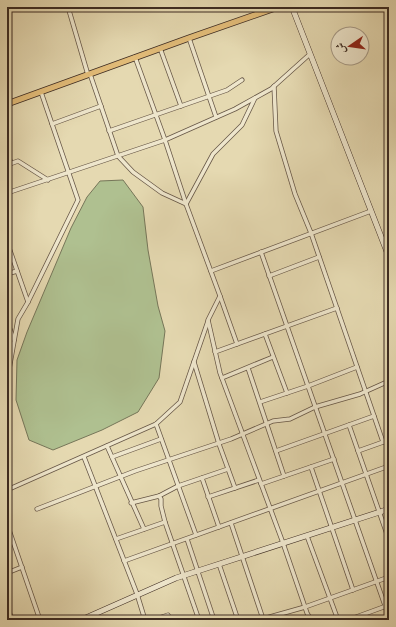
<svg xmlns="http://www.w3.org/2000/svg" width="396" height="627" font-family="Vollkorn,Amiri,serif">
<rect width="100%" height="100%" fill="#e5d9b1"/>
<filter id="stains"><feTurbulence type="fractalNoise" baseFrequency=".005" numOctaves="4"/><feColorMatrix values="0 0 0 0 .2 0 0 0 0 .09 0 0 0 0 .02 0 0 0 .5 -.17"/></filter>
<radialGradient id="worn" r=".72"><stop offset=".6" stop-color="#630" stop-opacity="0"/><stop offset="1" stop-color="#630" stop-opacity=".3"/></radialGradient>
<path fill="#afc090" stroke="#767659" d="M123 180 143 207 148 250 158 306 165 331 159 378 138 412 102 430 53 450 29 440 16 400 17 360 27 332 71 228 87 197 100 181Z"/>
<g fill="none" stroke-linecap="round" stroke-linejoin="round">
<defs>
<g id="street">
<path d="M68 7 88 75"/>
<path d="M189 38 216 117"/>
<path d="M160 48 181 106"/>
<path d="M135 57 165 140 186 204 220 296 208 320 220 373 283 543 307 613 311 620"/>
<path d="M90 74 118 156 133 172 162 193 186 204 213 154 242 125 255 98"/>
<path d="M274 86 276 131 295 194 311 233 383 442"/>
<path d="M52 124 101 106"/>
<path d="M109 131 227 90 242 80"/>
<path d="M7 152 11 163"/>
<path d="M7 165 18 161 48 180"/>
<path d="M7 193 165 140 235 109 271 89 310 54"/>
<path d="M7 242 28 302"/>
<path d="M261 252 389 617"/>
<path d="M211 271 371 211"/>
<path d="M7 274 17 271"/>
<path d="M269 276 319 257"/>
<path d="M220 296 237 344"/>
<path d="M7 321 14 340"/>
<path d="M265 334 287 393"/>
<path d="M215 352 337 308"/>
<path d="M194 362 219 444 235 488"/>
<path d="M248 368 284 476"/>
<path d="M222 378 273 357"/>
<path d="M7 381 18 319 28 302 78 200 41 92"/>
<path d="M260 402 308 386 357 367"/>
<path d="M156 424 196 535"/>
<path d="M349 425 389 540"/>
<path d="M107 446 144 529"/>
<path d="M276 451 374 416"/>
<path d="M358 451 389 440"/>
<path d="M84 457 137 594 145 620"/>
<path d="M112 457 161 439"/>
<path d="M311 467 353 590"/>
<path d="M202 478 219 527"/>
<path d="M261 484 334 459"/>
<path d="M7 490 156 424 180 402 208 321"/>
<path d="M159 496 161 499V506L165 522 199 620"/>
<path d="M208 497 259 480"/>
<path d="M131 503 159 496 178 486 228 469"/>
<path d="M37 509 135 471 231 439 273 421 290 419 315 407 360 394 389 381"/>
<path d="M231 523 263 619"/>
<path d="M7 524 40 620"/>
<path d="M307 536 338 620"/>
<path d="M116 539 165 522"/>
<path d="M187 539 214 620"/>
<path d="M124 561 389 466"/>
<path d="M219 564 238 620"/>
<path d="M7 573 22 567"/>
<path d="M7 606 12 620"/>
<path d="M153 620 168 615 170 620"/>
<path d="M259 620 305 607 389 577"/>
<path d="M348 620 389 605"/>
</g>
<g id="secondary">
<path d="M292 7 389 257"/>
<path d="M81 620 176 578 389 509"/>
</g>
<path id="primary" d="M7 104 189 38 278 7"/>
</defs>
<use href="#street" stroke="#665646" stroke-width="5"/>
<use href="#secondary" stroke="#3c2b22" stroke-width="6"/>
<use href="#primary" stroke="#3c2b22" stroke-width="7"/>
<use href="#street" stroke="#eee6cc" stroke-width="3.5"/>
<use href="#secondary" stroke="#eee6cc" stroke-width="5"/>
<use href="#primary" stroke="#e2bc78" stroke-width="5.5"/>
</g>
<rect width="396" height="627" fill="none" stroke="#e5d9b1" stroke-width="24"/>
<rect x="8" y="8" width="380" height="611" fill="none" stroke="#3c2b22" stroke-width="2"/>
<rect x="12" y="12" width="372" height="603" fill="none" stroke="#3c2b22"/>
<g transform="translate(350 46) rotate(257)"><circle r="19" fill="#eee6cc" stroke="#a79b88"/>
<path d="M0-3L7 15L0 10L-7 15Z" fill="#8f2418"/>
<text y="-6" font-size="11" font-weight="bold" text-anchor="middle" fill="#3c2b22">ش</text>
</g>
<rect width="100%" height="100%" filter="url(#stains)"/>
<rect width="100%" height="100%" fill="url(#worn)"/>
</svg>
